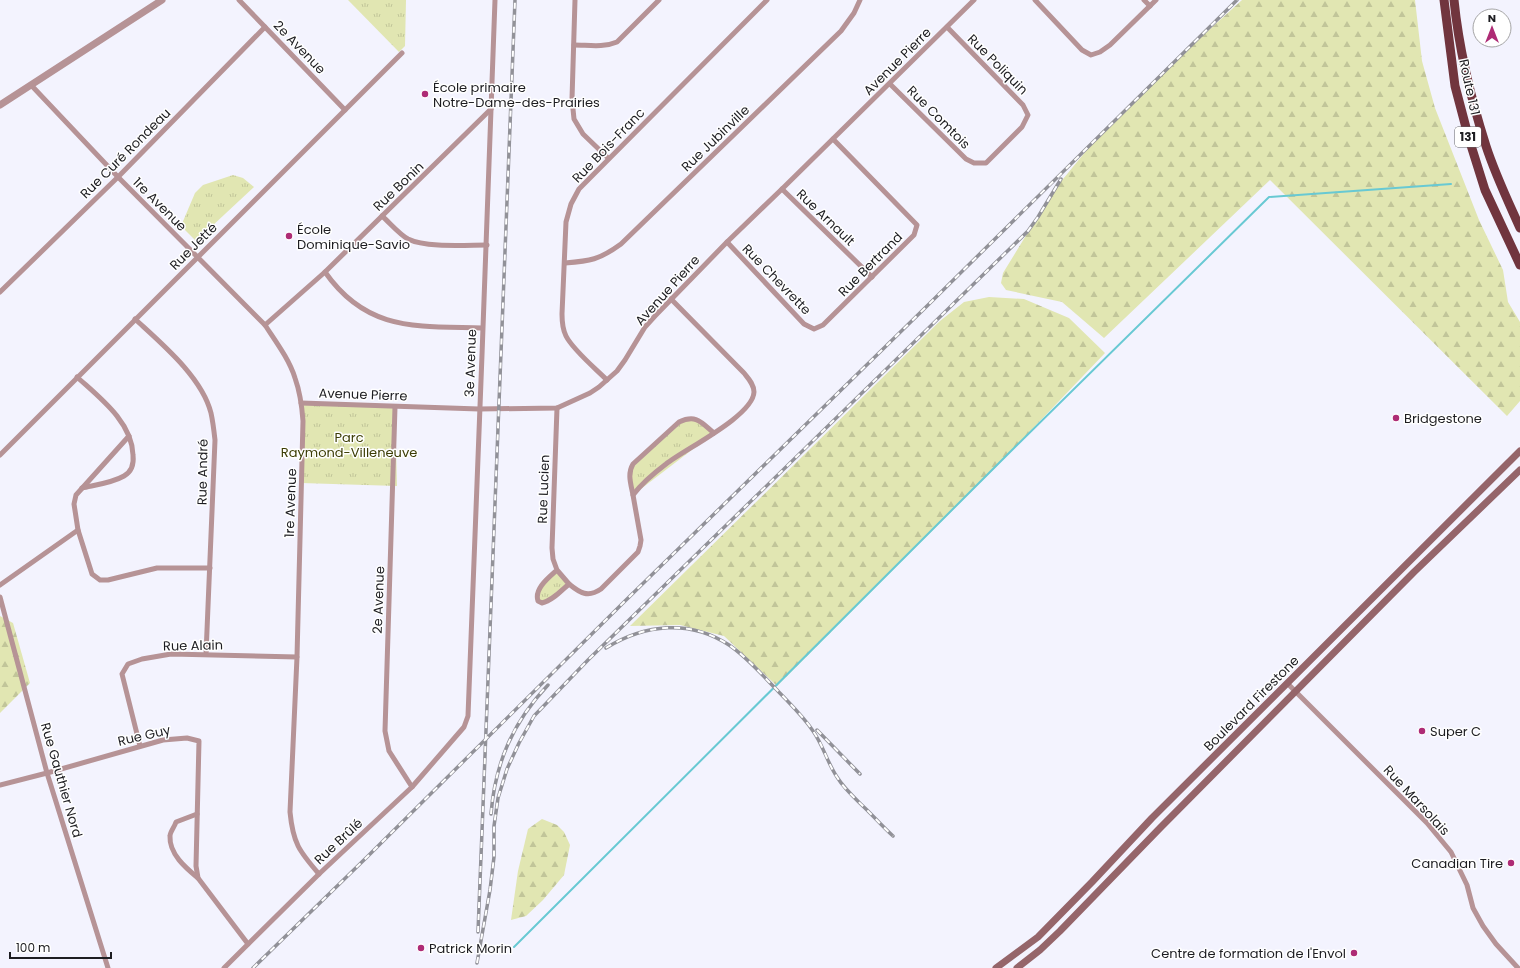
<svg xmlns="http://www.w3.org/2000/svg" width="1520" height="968" font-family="Poppins,sans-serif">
<defs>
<pattern id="forest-firs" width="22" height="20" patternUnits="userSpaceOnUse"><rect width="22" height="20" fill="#e1e6b2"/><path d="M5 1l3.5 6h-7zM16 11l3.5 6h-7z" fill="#c1c599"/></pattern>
<pattern id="park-tufts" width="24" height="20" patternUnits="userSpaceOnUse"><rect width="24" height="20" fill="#e1e6b2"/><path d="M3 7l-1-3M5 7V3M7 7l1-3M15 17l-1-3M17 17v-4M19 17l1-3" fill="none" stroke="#c1c599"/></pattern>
</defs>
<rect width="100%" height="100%" fill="#f3f3fe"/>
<g fill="url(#forest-firs)">
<path d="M1242 0H1415L1422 61 1435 108 1479 220 1503 270 1508 302 1520 322V401L1507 416 1270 180 1104 338 1062 302 1006 290 1001 283 1003 273 1054 190 1100 134 1178 58Z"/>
<path d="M989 297 1024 299 1069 318 1105 353 996 467 777 686 724 636 680 625 630 626 940 321 964 302Z"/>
<path d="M0 616 13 623 30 683 0 713Z"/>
<path d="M542 819 557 825 564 832 570 845 564 875 543 900 526 916 511 920 518 871 528 829Z"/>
</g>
<g fill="url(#park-tufts)">
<path d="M348 0H406L405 46 399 52Z"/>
<path d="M233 175 243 178 254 187 196 241 181 226 195 193 203 185Z"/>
<path d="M301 403 395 407 397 486 301 483Z"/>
<path d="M693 419 714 433 633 495 630 470 679 422Z"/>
<path d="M557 570 569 584 542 603 536 596 538 591Z"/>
</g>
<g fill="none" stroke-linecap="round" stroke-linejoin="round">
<path stroke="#68c9d3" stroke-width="2" d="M514 947 1008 454 1269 197 1451 184"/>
<g stroke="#b69396" stroke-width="5">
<path d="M239 0 345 110"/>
<path d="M575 0 572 99 574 119 583 134 608 158"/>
<path d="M1035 0 1082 50 1091 55 1100 52 1110 45 1156 0"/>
<path d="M1144 0 1150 6"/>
<path d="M574 45C588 45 603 48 617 42L659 0"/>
<path d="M890 84 966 159 974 163H986L1022 127 1028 115 1023 105 947 27"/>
<path d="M31 85 118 177 265 325C276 342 289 359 295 378 300 392 302 407 303 421L297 657 290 812C293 843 299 851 319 874"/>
<path d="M782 189 872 277"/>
<path d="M382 216C390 223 399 234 408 239 426 248 466 245 487 245"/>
<path d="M727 242 804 324 814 329 823 325 914 235 917 225 833 139"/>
<path d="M565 263C590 261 599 260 621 244L841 31 854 13 860 0"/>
<path d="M325 272C367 332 417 326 482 328"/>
<path d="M0 292 118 177 265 27"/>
<path d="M135 319C161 343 202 377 211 413 213 422 214 431 215 440L206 654"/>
<path d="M265 325 325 272 491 109"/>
<path d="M77 377C100 398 132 422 133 455 134 464 131 472 124 476 112 483 95 485 82 488"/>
<path d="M607 380C595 368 573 350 566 336 563 330 562 321 562 314L566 222 571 204 579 189 767 0"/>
<path d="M301 403 479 409 557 408 590 393 599 387 617 371 625 360 645 327 655 316 727 242 782 189 974 0"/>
<path d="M395 407 385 731 389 751 412 787"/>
<path d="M129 436 76 495 74 504 78 530 92 574 100 580H108L157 568H210"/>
<path d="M0 455 402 53"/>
<path d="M633 495C631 484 627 474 633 464L679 422C696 414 701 422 714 433"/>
<path d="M557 570 569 584C561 591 552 601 542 603L538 601C534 589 548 578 557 570L553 559 552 548 557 408"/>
<path d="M569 584C580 593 588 598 601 589L638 552 640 546 641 540 633 495C642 483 654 473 666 464 685 449 753 416 754 392 754 384 748 378 744 373L671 299"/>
<path d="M0 585 78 530"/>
<path d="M0 597 47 773 108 968"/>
<path d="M1288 684 1427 823 1451 852 1467 885 1473 908 1483 926 1496 944 1518 968"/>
<path d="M140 746 122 674 128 664 142 659 171 654 297 657"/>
<path d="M0 785 47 773 163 740 187 738 199 741 196 866 198 878 248 944"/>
<path d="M197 814 176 822C175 826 170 832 170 836 169 854 186 868 198 878"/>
<path d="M224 968 319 874 412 787 464 727 468 716C477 477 487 239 495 0"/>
</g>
<path stroke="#b69396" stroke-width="7" d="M0 105 162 0"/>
<g stroke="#95656a" stroke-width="7">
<path d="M996 968 1038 937 1092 882 1152 818 1520 451"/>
<path d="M1017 968 1040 950 1060 931 1160 828 1414 572 1520 470"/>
</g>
<g stroke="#71353e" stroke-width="9">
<path d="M1444 0 1455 86 1469 139 1485 190 1520 265"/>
<path d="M1454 0C1459 50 1471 99 1486 146 1495 174 1508 201 1520 228"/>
</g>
<defs>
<g id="rail">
<path d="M606 648C645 624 690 619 729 645 747 657 762 675 777 690 790 704 803 716 813 731 823 745 827 762 837 777 845 790 857 800 867 810 876 819 884 828 893 836"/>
<path d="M817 730 860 774"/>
<path d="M491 814C495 763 513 722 548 685"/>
<path d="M478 932 515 0"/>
<path d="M477 963 490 890 494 857V826L498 798 507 769 519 743 534 716 588 660 1028 231 1038 217 1061 179"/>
<path d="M253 968 366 858 624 602 926 307 1237 0"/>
</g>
</defs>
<use href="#rail" stroke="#919198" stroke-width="3.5"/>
<use href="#rail" stroke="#fff" stroke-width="2" stroke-dasharray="6" stroke-linecap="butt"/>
</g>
<g fill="#ae2b75" stroke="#fff" stroke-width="1.5">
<circle cx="425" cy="94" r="4"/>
<circle cx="289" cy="236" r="4"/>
<circle cx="1396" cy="418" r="4"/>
<circle cx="1422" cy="731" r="4"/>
<circle cx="1511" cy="863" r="4"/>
<circle cx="421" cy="948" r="4"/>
<circle cx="1354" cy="953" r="4"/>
</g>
<g text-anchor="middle" stroke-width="3" stroke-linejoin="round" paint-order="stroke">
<rect fill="#fff" stroke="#616164" stroke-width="1" x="1455" y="127" width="26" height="20" rx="3"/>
<g font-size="12" font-weight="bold" fill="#1d1d21">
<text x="1468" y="141">131</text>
</g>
<g font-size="13" fill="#1d1d21" stroke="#fff">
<text transform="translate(300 47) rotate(46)" y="5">2e Avenue</text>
<text transform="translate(897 61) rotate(-45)" y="5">Avenue Pierre</text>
<text transform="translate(998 64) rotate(45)" y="5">Rue Poliquin</text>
<text transform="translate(1470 87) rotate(78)" y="5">Route 131</text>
<text transform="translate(939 117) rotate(45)" y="5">Rue Comtois</text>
<text transform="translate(715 138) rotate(-44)" y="5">Rue Jubinville</text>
<text transform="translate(608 145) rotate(-46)" y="5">Rue Bois-Franc</text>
<text transform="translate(125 153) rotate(-45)" y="5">Rue Curé Rondeau</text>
<text transform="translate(398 186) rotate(-44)" y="5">Rue Bonin</text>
<text transform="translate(160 204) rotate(45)" y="5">1re Avenue</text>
<text transform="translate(826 217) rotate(44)" y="5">Rue Arnault</text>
<text transform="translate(193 246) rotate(-45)" y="5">Rue Jetté</text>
<text transform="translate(870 264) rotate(-45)" y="5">Rue Bertrand</text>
<text transform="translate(777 279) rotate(46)" y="5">Rue Chevrette</text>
<text transform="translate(667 290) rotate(-48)" y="5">Avenue Pierre</text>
<text transform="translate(470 363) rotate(-88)" y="5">3e Avenue</text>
<text transform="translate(363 394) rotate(2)" y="5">Avenue Pierre</text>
<text transform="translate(202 472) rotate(-89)" y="5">Rue André</text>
<text transform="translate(543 489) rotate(-88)" y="5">Rue Lucien</text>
<text transform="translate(290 503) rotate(-88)" y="5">1re Avenue</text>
<text transform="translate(378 600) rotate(-88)" y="5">2e Avenue</text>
<text transform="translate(193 645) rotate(-1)" y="5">Rue Alain</text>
<text transform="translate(1251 703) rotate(-45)" y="5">Boulevard Firestone</text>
<text transform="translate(144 735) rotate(-13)" y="5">Rue Guy</text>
<text transform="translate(62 780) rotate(74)" y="5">Rue Gauthier Nord</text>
<text transform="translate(1417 800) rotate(47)" y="5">Rue Marsolais</text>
<text transform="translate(338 841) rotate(-43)" y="5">Rue Brûlé</text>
</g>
<g font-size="13" fill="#1d1d21" stroke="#fff" text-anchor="start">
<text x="433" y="92">École primaire<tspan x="433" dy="15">Notre-Dame-des-Prairies</tspan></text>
<text x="297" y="234">École<tspan x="297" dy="15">Dominique-Savio</tspan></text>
<text x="1404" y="423">Bridgestone</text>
<text x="1430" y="736">Super C</text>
<text x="1503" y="868" text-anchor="end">Canadian Tire</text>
<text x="429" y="953">Patrick Morin</text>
<text x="1346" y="958" text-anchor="end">Centre de formation de l'Envol</text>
</g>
<g font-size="13" fill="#3c3d05" stroke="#fff">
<text x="349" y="442">Parc<tspan x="349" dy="15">Raymond-Villeneuve</tspan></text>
</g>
</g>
<g transform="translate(1492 28)"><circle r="19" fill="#ffffff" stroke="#a5a5a6"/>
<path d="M0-3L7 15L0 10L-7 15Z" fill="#ae2b75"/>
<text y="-6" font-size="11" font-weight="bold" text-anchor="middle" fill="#1d1d21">N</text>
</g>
<path d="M10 952v6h101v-6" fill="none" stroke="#1d1d21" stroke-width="2"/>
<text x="16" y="952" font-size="12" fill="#1d1d21" stroke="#ffffff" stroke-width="3" paint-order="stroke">100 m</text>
</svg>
